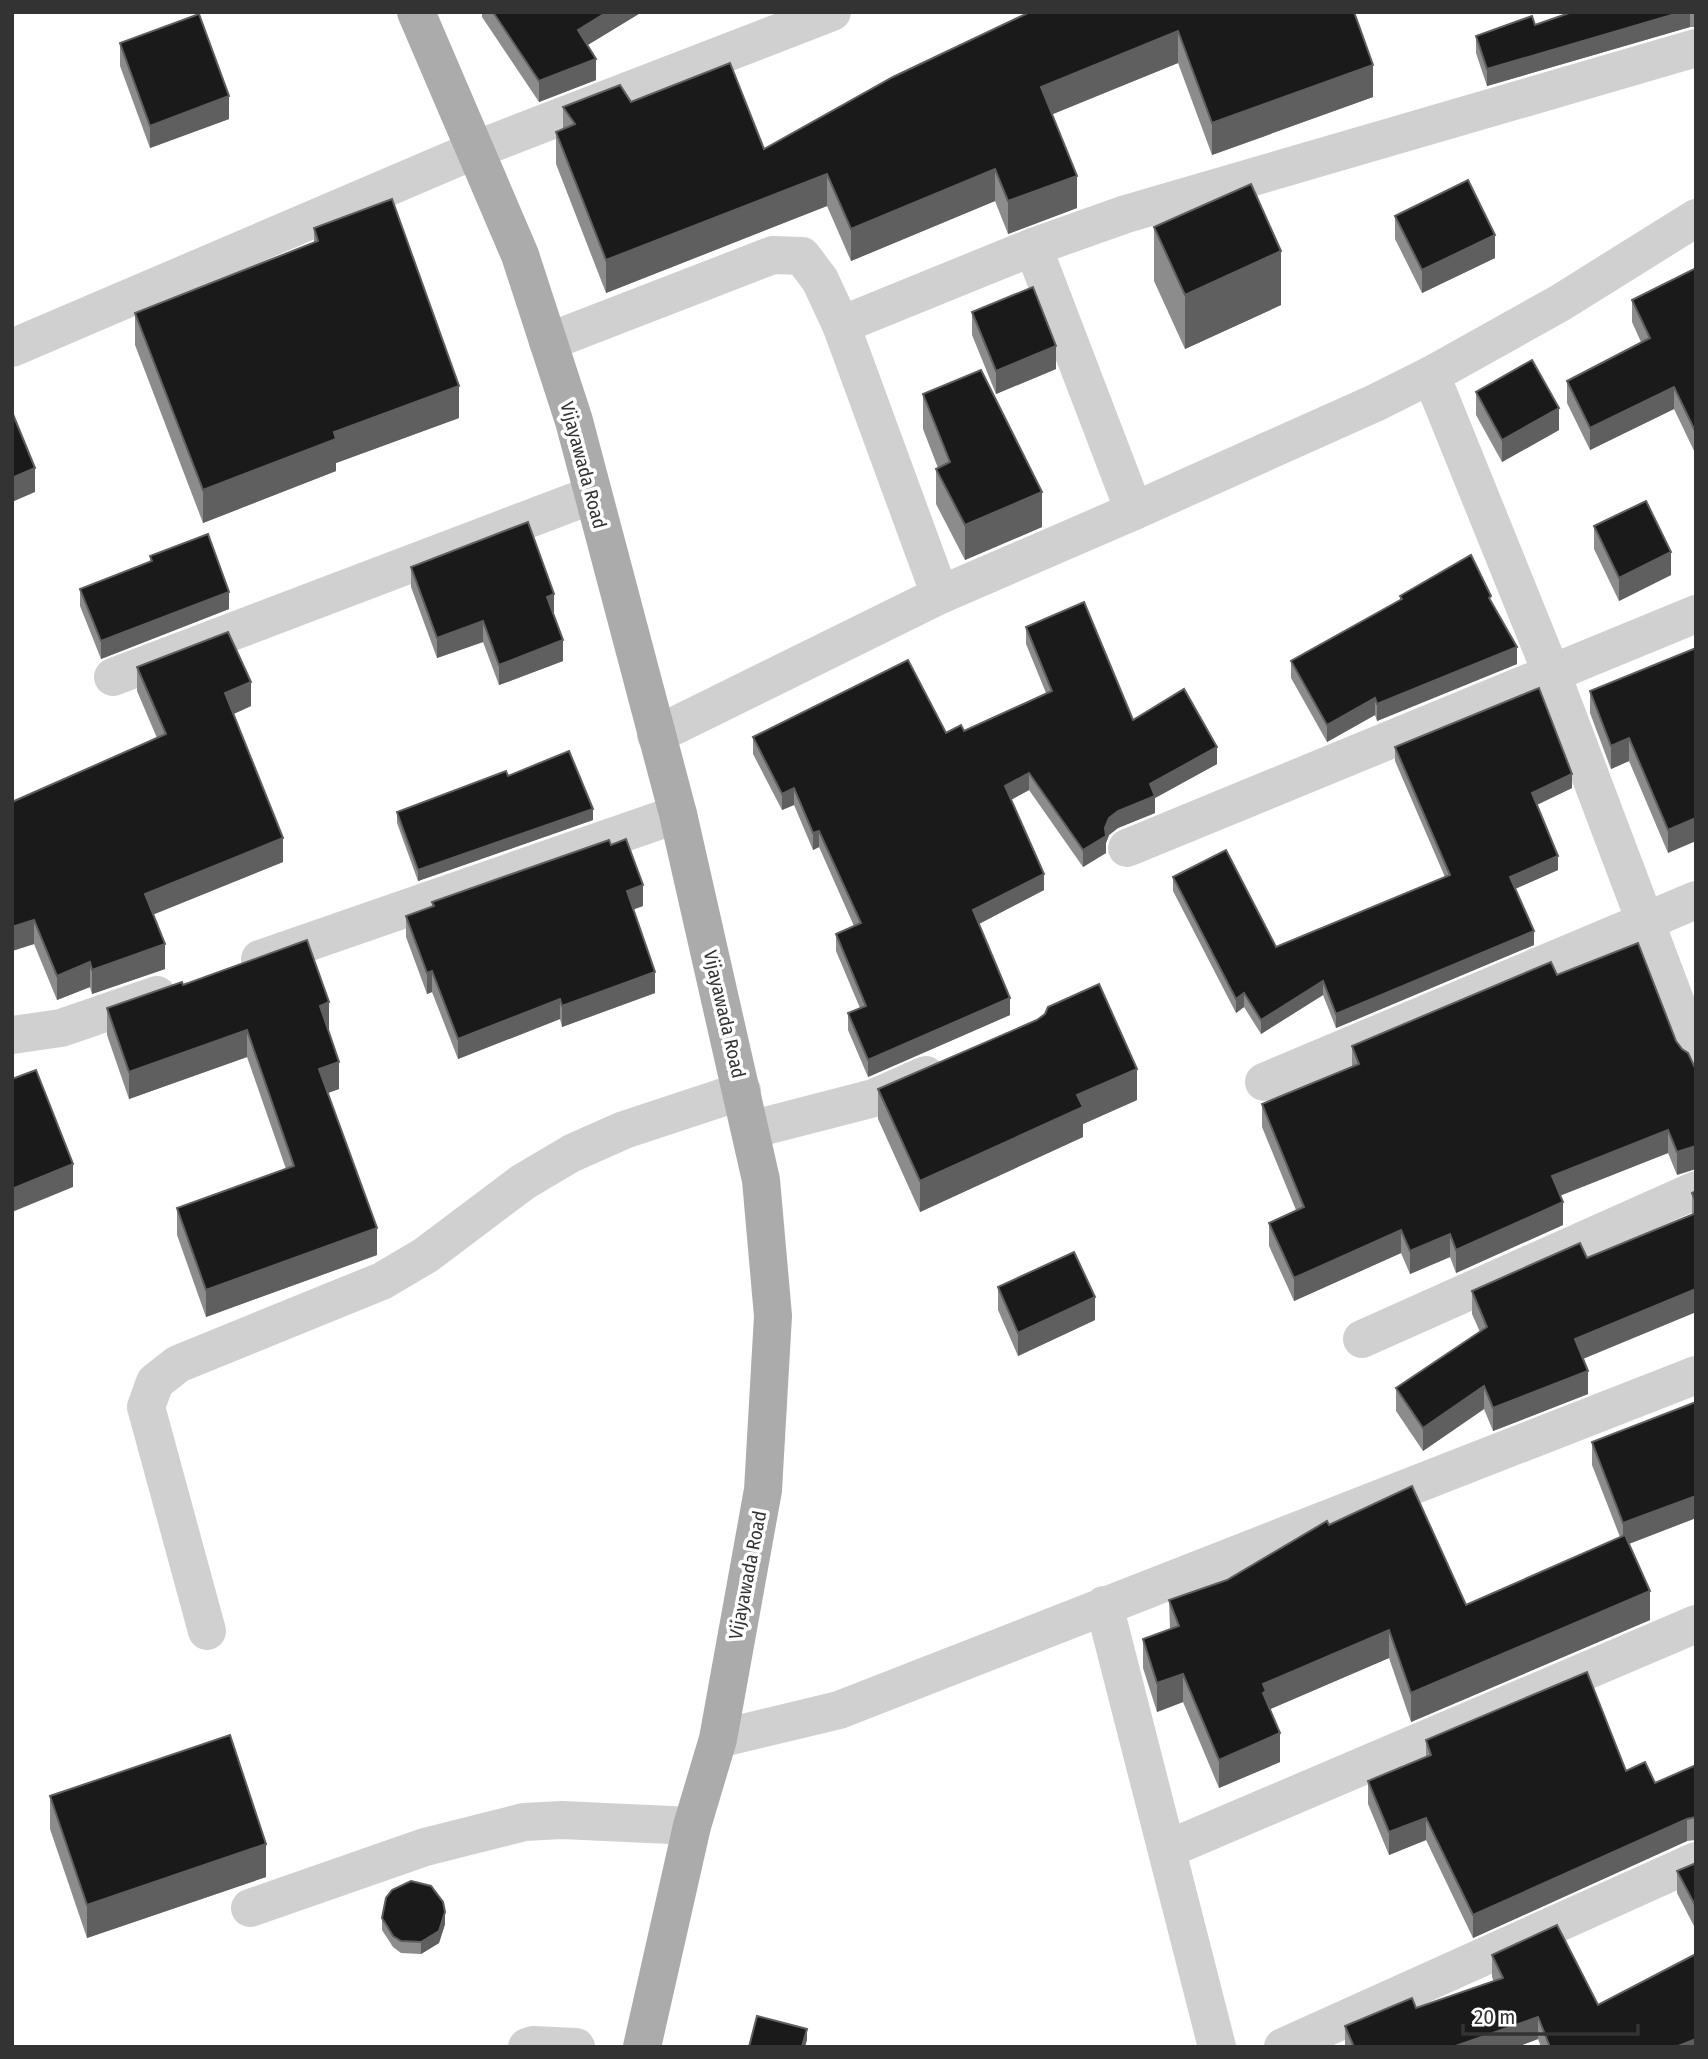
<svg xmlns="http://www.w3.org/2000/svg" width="1708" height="2059" font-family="'Fira Sans Condensed',sans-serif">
<rect width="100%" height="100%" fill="#fff"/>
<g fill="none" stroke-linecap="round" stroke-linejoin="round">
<g stroke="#d0d0d0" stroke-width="38">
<path d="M1033 247 1134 511"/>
<path d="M841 325 1033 247 1126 214 1696 48"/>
<path d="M548 342 773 255 802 256 820 280 841 325 940 595"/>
<path d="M12 348 475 150 832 12"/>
<path d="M1431 375 1551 672 1696 1056"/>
<path d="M113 677 592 495"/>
<path d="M656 735 940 595 1134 511 1375 403 1431 375 1560 303 1696 218"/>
<path d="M1127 848 1696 614"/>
<path d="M260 959 678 814"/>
<path d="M12 1035 61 1028 157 995"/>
<path d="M1264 1082 1696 900"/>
<path d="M750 1130 874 1098 926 1075"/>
<path d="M1362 1339 1696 1190"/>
<path d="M1104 1605 1217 2047"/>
<path d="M207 1631 146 1407 155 1382 178 1364 382 1281 426 1255 523 1182 572 1153 624 1130 742 1091"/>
<path d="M718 1739 839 1710 1696 1375"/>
<path d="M1168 1849 1696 1624"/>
<path d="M250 1908 425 1847 524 1822 562 1820 692 1826"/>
<path d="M527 2047 533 2045 576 2047"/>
<path d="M1283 2047 1696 1861"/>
</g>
<path stroke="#ababab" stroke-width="38" d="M416 12 520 255 574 421 678 814 761 1180 773 1316 763 1490 718 1739 692 1826 642 2047"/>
</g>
<g fill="#8c8c8c">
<path d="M482 12H642L587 45 596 80 539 102 482 17Z"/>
<path d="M1030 12H1354L1373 97 1212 155 1178 63 1052 114 1077 208 1008 234 995 201 851 261 827 206 606 293 556 164V132L563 129V107L631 102 764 149Z"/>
<path d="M1572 12H1696V27H1690L1487 86 1476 53V36L1535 25Z"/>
<path d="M120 43 229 119 150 148 120 66Z"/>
<path d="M1395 216 1495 258 1422 293 1395 239Z"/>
<path d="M1154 227 1281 305 1185 349 1154 281Z"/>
<path d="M314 228 459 418 336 463V471L203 523 135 345V313L314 242Z"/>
<path d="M1696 268V455L1674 409 1590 450 1567 403V381L1641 342 1632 322V300Z"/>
<path d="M972 312 1056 369 996 394 972 335Z"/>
<path d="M1476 392 1559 430 1502 462 1476 415Z"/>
<path d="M923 394 1042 527 965 560 936 504V469L938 468 923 429Z"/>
<path d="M1594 526 1671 575 1619 601 1594 549Z"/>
<path d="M150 556 229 609 101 659 80 606V589L150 562Z"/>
<path d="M411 567 554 615 563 661 499 685 483 642 437 658 411 587Z"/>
<path d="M1400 596 1491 603 1517 664 1377 721 1375 715 1327 742 1291 678V661L1400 600Z"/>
<path d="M1026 627 1133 720 1217 764 1155 798V813L1118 828 1109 835 1106 843V853L1083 867 1029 790 1011 800 1044 890 979 924 1010 1015 868 1077 848 1030V1013L860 1008 836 951V934L854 926 819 847 813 850 794 805 782 810 753 754V737L946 733 964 731 1046 693 1026 644Z"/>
<path d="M1696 648 1668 853 1629 761 1611 769 1590 713V691Z"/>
<path d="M137 667 251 706 233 714 283 862 153 914 165 969 92 994 90 987 57 1000 34 944 12 951V802L157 738 137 691Z"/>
<path d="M1395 747 1572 788 1537 805 1558 870 1515 889 1534 945 1336 1028 1323 995 1261 1034 1244 1007 1236 1013 1173 891V877L1276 947 1445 877 1395 761Z"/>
<path d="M397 812 593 820 418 881 397 823Z"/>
<path d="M432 902 643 906 633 909 655 993 562 1027 560 1019 458 1059 432 992 427 994 406 937V916L432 907Z"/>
<path d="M1557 975 1676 1041 1682 1049 1677 1175 1668 1153 1560 1195 1563 1225 1456 1273 1450 1257 1410 1274 1401 1253 1294 1301 1269 1246V1223L1296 1210 1262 1127V1104L1352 1067V1046Z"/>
<path d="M183 985 329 1030H328L339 1089 328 1093 377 1255 206 1317 177 1235V1208L286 1169 247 1057 129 1099 107 1035V1008Z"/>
<path d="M878 1089 1137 1100 1083 1124V1137L920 1212 878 1119Z"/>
<path d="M1696 1191V1312L1583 1359 1588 1394 1493 1431 1484 1409 1423 1451 1396 1411V1388L1480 1332 1472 1314V1291L1587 1258 1692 1215V1193Z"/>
<path d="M998 1287 1095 1320 1018 1356 998 1310Z"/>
<path d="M1694 1394H1696V1518L1629 1544 1650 1620 1411 1722 1389 1658 1270 1709 1280 1762 1219 1788 1183 1702 1157 1712 1143 1668V1639L1170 1629 1169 1600 1227 1580 1329 1525 1466 1605 1620 1537 1592 1465V1442L1694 1403Z"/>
<path d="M1426 1740 1626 1771 1655 1783 1696 1765V1840L1687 1841 1473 1938 1426 1840 1389 1855 1368 1804V1781L1426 1757Z"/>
<path d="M50 1796 266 1877 87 1938 50 1829Z"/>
<path d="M1696 1863V1930L1677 1893V1871Z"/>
<path d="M382 1918 445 1924 439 1943 421 1954 401 1953 393 1947 382 1930Z"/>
<path d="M1492 1955 1598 2005 1696 2047H1541L1538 2039 1517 2047H1345V2026L1416 2008 1494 1982 1492 1977Z"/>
</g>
<g fill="#5f5f5f">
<path d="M607 12H642L578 51V30Z"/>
<path d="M1682 12H1690V27L1487 86V69Z"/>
<path d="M1178 31V63L1041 119V87Z"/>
<path d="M596 59V80L539 102V81Z"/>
<path d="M1373 65V97L1212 155V123Z"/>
<path d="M229 96V119L150 148V126Z"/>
<path d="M995 169V201L851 261V229Z"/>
<path d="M827 174V206L606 293V260Z"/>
<path d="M1077 176V208L1008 234V201Z"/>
<path d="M1495 235V258L1422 293V270Z"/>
<path d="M1281 251V305L1185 349V295Z"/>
<path d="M1056 346V369L996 394V371Z"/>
<path d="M459 386V418L336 463V471L203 523V490L334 432Z"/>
<path d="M1674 387V409L1590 450V428Z"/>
<path d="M1559 408V430L1502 462V440Z"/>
<path d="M35 468V492L12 502V478Z"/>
<path d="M1042 492V527L965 560V525Z"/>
<path d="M1671 552V575L1619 601V578Z"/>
<path d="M229 592V609L101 659V641Z"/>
<path d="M554 594V615L547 618V597Z"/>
<path d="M483 621V642L437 658V638Z"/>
<path d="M563 640V661L499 685V665Z"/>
<path d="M1517 647V664L1377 721V704Z"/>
<path d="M251 682V706L225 718V693Z"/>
<path d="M1375 698V715L1327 742V725Z"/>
<path d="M1629 738V761L1611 769V746Z"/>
<path d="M1217 747V764L1155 798V813L1118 828 1109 835 1106 843V853L1083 867V850L1105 828 1109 818 1150 784Z"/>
<path d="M1029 773V790L1005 803V786Z"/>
<path d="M1572 774V788L1532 807V793Z"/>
<path d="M794 788V805L782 810V794Z"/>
<path d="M593 809V820L418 881V870Z"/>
<path d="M1696 818V841L1668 853V830Z"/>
<path d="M819 831V847L813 850V833Z"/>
<path d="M283 838V862L145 918V894Z"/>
<path d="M1558 856V870L1510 891V877Z"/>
<path d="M1044 874V890L973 927V910Z"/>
<path d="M643 885V906L627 912V891Z"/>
<path d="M34 920V944L12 951V927Z"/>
<path d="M1534 931V945L1336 1028V1014Z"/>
<path d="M165 944V969L92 994V970Z"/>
<path d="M90 962V987L57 1000V976Z"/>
<path d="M432 971V992L427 994V973Z"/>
<path d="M655 972V993L562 1027V1006Z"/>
<path d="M1323 981V995L1261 1034V1020Z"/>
<path d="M1244 993V1007L1236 1013V999Z"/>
<path d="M1010 998V1015L868 1077V1060Z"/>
<path d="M560 999V1019L458 1059V1039Z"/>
<path d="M329 1002V1030L320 1033V1006Z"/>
<path d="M247 1030V1057L129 1099V1072Z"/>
<path d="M339 1062V1089L319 1096V1069Z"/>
<path d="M1137 1069V1100L1083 1124V1137L920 1212V1181L1077 1095Z"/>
<path d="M1668 1130V1153L1552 1199V1176Z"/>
<path d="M1696 1146V1169L1677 1175V1152Z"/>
<path d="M73 1164V1187L12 1212V1189Z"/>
<path d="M1563 1202V1225L1456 1273V1250Z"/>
<path d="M377 1228V1255L206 1317V1290Z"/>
<path d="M1401 1230V1253L1294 1301V1278Z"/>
<path d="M1450 1234V1257L1410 1274V1251Z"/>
<path d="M1696 1289V1312L1575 1362V1339Z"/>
<path d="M1095 1297V1320L1018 1356V1333Z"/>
<path d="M1588 1371V1394L1493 1431V1408Z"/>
<path d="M1484 1386V1409L1423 1451V1428Z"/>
<path d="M1696 1496V1518L1623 1546V1523Z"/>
<path d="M1650 1591V1620L1411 1722V1693Z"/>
<path d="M1389 1630V1658L1266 1711 1263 1721V1684Z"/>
<path d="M1183 1674V1702L1157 1712V1683Z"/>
<path d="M1280 1733V1762L1219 1788V1760Z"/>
<path d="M1426 1818V1840L1389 1855V1832Z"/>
<path d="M1687 1819V1841L1473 1938V1915Z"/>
<path d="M266 1844V1877L87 1938V1905Z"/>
<path d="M445 1912V1924L439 1943 421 1954V1942Z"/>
<path d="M1538 2017V2039L1517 2047H1453Z"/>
<path d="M807 2029V2040L805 2047H802Z"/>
<path d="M1696 2039V2047H1676Z"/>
</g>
<g fill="#1a1a1a" stroke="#5f5f5f" stroke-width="2">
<path d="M493 12H607L578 30 596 59 539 81Z"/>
<path d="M1030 12H1354L1373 65 1212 123 1178 31 1041 87 1077 176 1008 201 995 169 851 229 827 174 606 260 556 132 575 124 563 107 620 85 631 102 730 63 764 149 893 77Z"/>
<path d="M1572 12H1682L1487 69 1476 36 1532 16 1535 25Z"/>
<path d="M199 14 229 96 150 126 120 43Z"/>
<path d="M1468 180 1495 235 1422 270 1395 216Z"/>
<path d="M1251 184 1281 251 1185 295 1154 227Z"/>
<path d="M392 199 459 386 334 432 336 439 203 490 135 313 318 241 314 228Z"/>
<path d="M1696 268V433L1674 387 1590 428 1567 381 1650 338 1632 300Z"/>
<path d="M1033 287 1056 346 996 371 972 312Z"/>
<path d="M1532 360 1559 408 1502 440 1476 392Z"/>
<path d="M981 370 1042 492 965 525 936 469 950 462 923 394Z"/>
<path d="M12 412 35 468 12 478Z"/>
<path d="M1646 501 1671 552 1619 578 1594 526Z"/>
<path d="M528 522 554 594 547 597 563 640 499 665 483 621 437 638 411 567Z"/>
<path d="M208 534 229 592 101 641 80 589 152 561 150 556Z"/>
<path d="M1471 555 1491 596 1489 598 1517 647 1377 704 1375 698 1327 725 1291 661 1402 599 1400 596Z"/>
<path d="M1084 602 1133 720 1184 689 1217 747 1150 784 1155 796 1118 811 1109 818 1105 828 1106 836 1083 850 1029 773 1005 786 1044 874 973 910 1010 998 868 1060 848 1013 866 1006 836 934 861 923 819 831 813 833 794 788 782 794 753 737 908 660 946 733 961 725 964 731 1052 691 1026 627Z"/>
<path d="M228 632 251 682 225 693 283 838 145 894 165 944 92 970 90 962 57 976 34 920 12 927V802L166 734 137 667Z"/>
<path d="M1696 648V818L1668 830 1629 738 1611 746 1590 691Z"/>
<path d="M1539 688 1572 774 1532 793 1558 856 1510 877 1534 931 1336 1014 1323 981 1261 1020 1244 993 1236 999 1173 877 1226 850 1276 947 1450 875 1395 747Z"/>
<path d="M569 751 593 809 418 870 397 812 506 771 508 776Z"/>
<path d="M626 839 643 885 627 891 655 972 562 1006 560 999 458 1039 432 971 427 973 406 916 434 906 432 902 609 840 611 845Z"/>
<path d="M307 940 329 1002 320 1006 339 1062 319 1069 377 1228 206 1290 177 1208 294 1166 247 1030 129 1072 107 1008 182 982 183 985Z"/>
<path d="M1638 943 1676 1041 1682 1049 1688 1053 1696 1070V1146L1677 1152 1668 1130 1552 1176 1563 1202 1456 1250 1450 1234 1410 1251 1401 1230 1294 1278 1269 1223 1304 1207 1262 1104 1359 1064 1352 1046 1551 962 1557 975Z"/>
<path d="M1099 984 1137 1069 1077 1095 1083 1107 920 1181 878 1089 1037 1020 1045 1014 1048 1007Z"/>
<path d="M36 1070 73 1164 12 1189V1079Z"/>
<path d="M1696 1191V1202L1692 1193Z"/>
<path d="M1696 1213V1289L1575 1339 1588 1371 1493 1408 1484 1386 1423 1428 1396 1388 1487 1327 1472 1291 1580 1243 1587 1258Z"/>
<path d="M1074 1252 1095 1297 1018 1333 998 1287Z"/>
<path d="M1696 1402V1496L1623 1523 1592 1442Z"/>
<path d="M1412 1486 1466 1605 1625 1535 1650 1591 1411 1693 1389 1630 1263 1684 1266 1691 1263 1693 1280 1733 1219 1760 1183 1674 1157 1683 1143 1639 1179 1626 1169 1600 1227 1580 1327 1521 1329 1525Z"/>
<path d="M1587 1672 1626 1771 1645 1762 1655 1783 1696 1765V1817L1687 1819 1473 1915 1426 1818 1389 1832 1368 1781 1431 1755 1426 1740Z"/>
<path d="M230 1735 266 1844 87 1905 50 1796Z"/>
<path d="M1696 1863V1907L1677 1871Z"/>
<path d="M411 1881 431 1886 443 1902 445 1912 439 1931 421 1942 401 1941 393 1936 382 1918 386 1898 392 1890Z"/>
<path d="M1557 1925 1598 2005 1696 1954V2039L1676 2047H1550L1538 2017 1453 2047H1354L1345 2026 1412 1998 1416 2008 1503 1978 1492 1955Z"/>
<path d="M757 2016 807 2029 802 2047H749Z"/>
</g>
<g text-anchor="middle" stroke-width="7" stroke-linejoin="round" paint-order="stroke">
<g font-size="19" fill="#333" stroke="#fff">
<text transform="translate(584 465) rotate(75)" y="7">Vijayawada Road</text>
<text transform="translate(725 1014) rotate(77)" y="7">Vijayawada Road</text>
<text transform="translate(747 1575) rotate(-79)" y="7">Vijayawada Road</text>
</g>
</g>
<rect width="1708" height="2059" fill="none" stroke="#333333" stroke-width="28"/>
<path d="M1463 2024v10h175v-10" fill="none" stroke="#333333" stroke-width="3.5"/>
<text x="1474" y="2024" font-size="21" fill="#333333" stroke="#ffffff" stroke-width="5" paint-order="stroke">20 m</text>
</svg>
